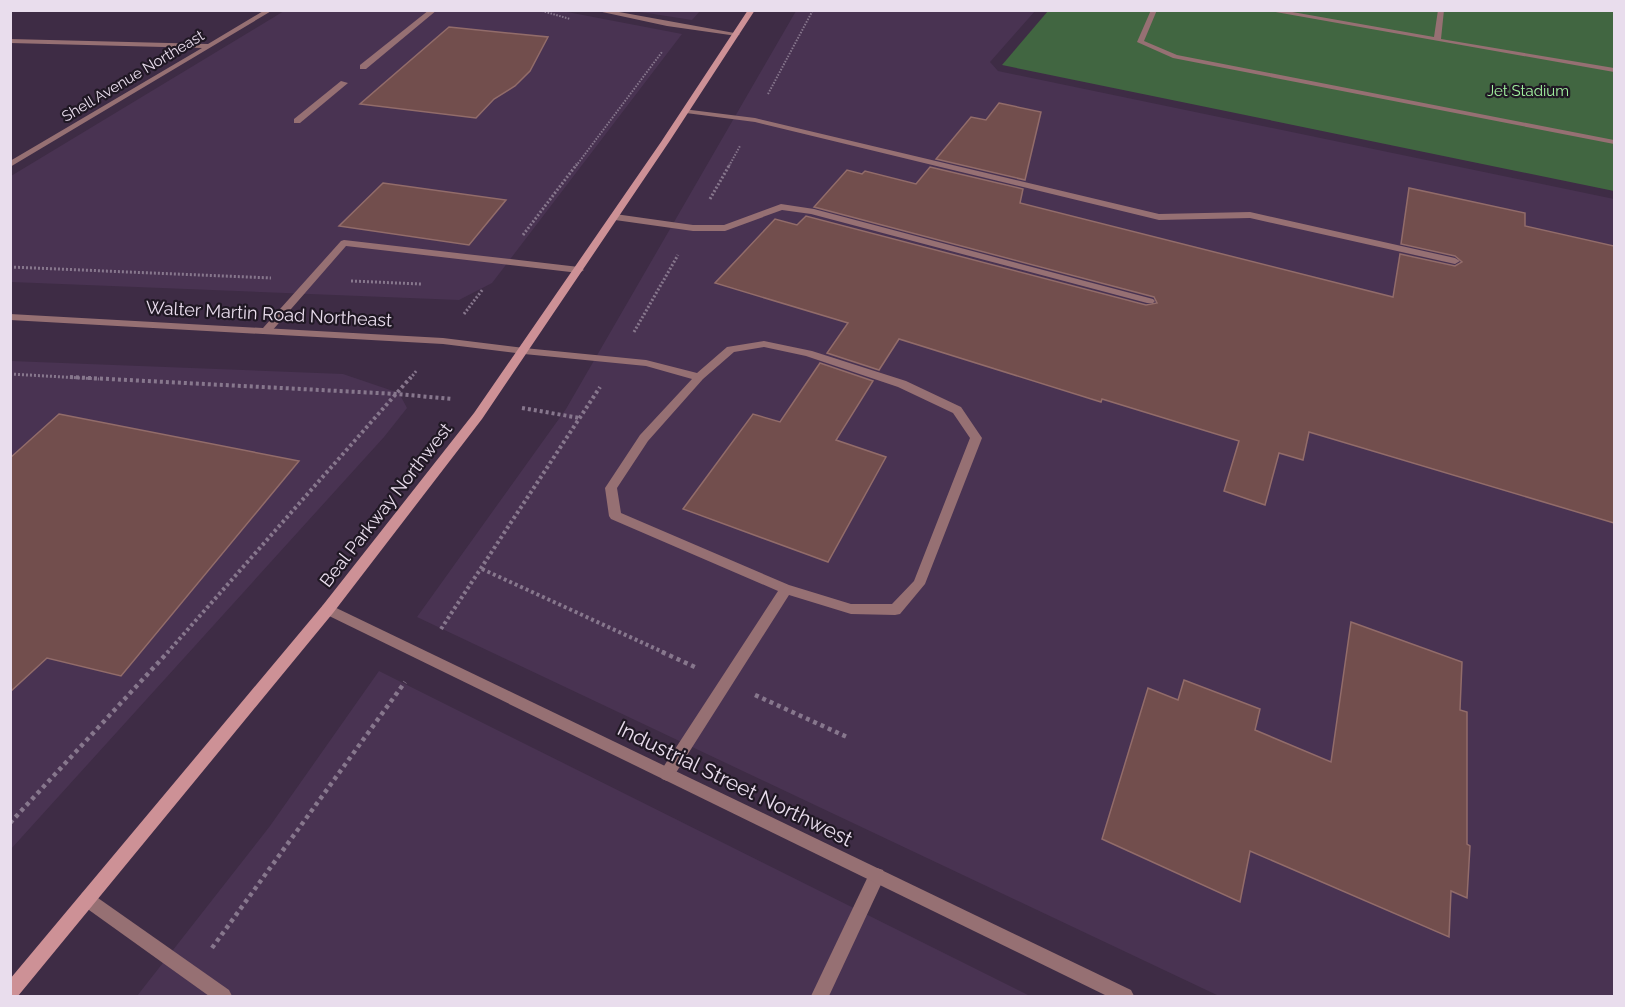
<svg xmlns="http://www.w3.org/2000/svg" width="1625" height="1007" font-family="Raleway,sans-serif">
<rect width="100%" height="100%" fill="#3e2c45"/>
<g fill="#493352">
<path d="M284 11H562L682 34 492 283 459 300 11 282V176Z"/>
<path d="M634 11 700 10V11L692 20Z"/>
<path d="M796 11H1035L990 62 998 71 1614 199V996H1219L417 617 566 409Z"/>
<path d="M11 361 343 374 399 393 407 408 384 437 11 849Z"/>
<path d="M379 671 1030 996H137L270 826Z"/>
</g>
<path fill="#416641" d="M1048 11H1614V191L1002 65Z"/>
<g fill="#724e4d" stroke="#926c6a" stroke-width="1.5">
<path d="M449 27 548 37 530 71 515 86 494 99 476 118 360 104Z"/>
<path d="M999 103 1041 112 1025 180 936 159 971 117 986 120Z"/>
<path d="M930 167 1023 189 1020 203 1393 297 1400 254 1455 266 1462 262 1455 256 1401 244 1409 188 1525 213V226L1614 246V523L1309 432 1303 460 1279 453 1265 505 1224 491 1239 441 1102 399 1101 402 899 339 879 370 827 353 848 323 715 283 775 219 797 225 806 216 1146 305 1157 303 1154 297 814 207 847 170 862 174 865 171 916 184Z"/>
<path d="M383 183 506 200 469 245 339 226Z"/>
<path d="M820 363 873 381 836 440 886 457 828 562 683 509 753 414 780 422Z"/>
<path d="M59 414 299 461 121 676 47 658 10 692V458Z"/>
<path d="M1351 622 1462 662 1460 710 1467 712V844L1470 846 1467 898 1451 891 1449 937 1250 851 1240 902 1102 839 1148 688 1178 700 1184 680 1260 709 1255 730 1331 762Z"/>
</g>
<g fill="none" stroke-linecap="round" stroke-linejoin="round">
<g stroke="#87778d" stroke-width="2" stroke-dasharray="1.5 1.5" stroke-linecap="butt">
<path d="M539 10 570 19"/>
<path d="M768 94 813 10"/>
<path d="M576 166 662 52"/>
<path d="M729 166 740 146"/>
</g>
<g stroke="#87778d" stroke-width="3" stroke-dasharray="2 2" stroke-linecap="butt">
<path d="M710 199 730 164"/>
<path d="M523 235 577 164"/>
<path d="M10 267 271 278"/>
<path d="M351 281 421 284"/>
<path d="M464 314 483 289"/>
<path d="M634 332 678 255"/>
<path d="M10 374 99 379"/>
<path d="M410 379 417 370"/>
</g>
<g stroke="#87778d" stroke-width="4" stroke-dasharray="3 3" stroke-linecap="butt">
<path d="M70 377 397 394 452 399"/>
<path d="M522 408 580 418"/>
<path d="M482 569 665 653"/>
<path d="M441 629 600 387"/>
<path d="M167 653 411 377"/>
</g>
<g stroke="#87778d" stroke-width="4.5" stroke-dasharray="4 4" stroke-linecap="butt">
<path d="M662 652 697 668"/>
<path d="M755 695 847 737"/>
<path d="M10 823 168 652"/>
<path d="M212 948 405 682"/>
</g>
<g fill="#967073" fill-rule="evenodd">
<path d="M429 10H437L366 69H360V65Z"/>
<path d="M1151 10H1157L1144 41 1177 55 1614 140V144L1173 58 1137 42Z"/>
<path d="M1264 10H1281L1434 37 1438 10H1444L1441 39 1614 68V72Z"/>
<path d="M341 81 348 83 300 123H294V119Z"/>
<path d="M683 109 755 118 1159 214 1250 212 1455 258 1460 261 1455 264 1250 218 1159 220 755 122 686 113H683Z"/>
<path d="M781 204 814 209 1153 299 1155 301 1153 303H1147L811 214 782 210 725 231H693L615 220 611 217 615 214 693 225H724Z"/>
<path d="M344 240 579 267 584 270 579 273 346 246 271 332H263V328L341 241Z"/>
<path d="M764 341 812 351 906 381 961 407 982 438 925 584 900 614 895 615 851 614 789 595 672 779 667 781 662 779 659 774 662 769 778 591 611 519 609 516 605 488 607 485 640 435 692 379 646 366 524 354 519 351 524 348 646 360 697 373 727 347ZM764 347 806 356 898 387 953 413 970 438 914 581 892 604H851L789 585 621 513 617 488 648 441 703 379 734 352Z"/>
<path d="M877 868 883 870 885 876 829 996H811L871 870Z"/>
<path d="M88 891 229 990 232 996H209L82 905 80 899 82 893Z"/>
</g>
<g fill="#967073" fill-rule="evenodd">
<path d="M265 10H273L10 167V161L202 48 10 43V39L208 44Z"/>
<path d="M593 10H608L740 34 737 36 667 26Z"/>
<path d="M328 604 1131 990 1134 996H1107L323 613 321 609 323 605Z"/>
</g>
<path fill="#967073" fill-rule="evenodd" d="M10 314 443 338 524 348 529 351 524 354 443 344 10 320Z"/>
<path fill="#cd9196" fill-rule="evenodd" d="M748 10H755L669 142 482 419 333 613 18 996H10V979L323 605 474 413 661 142Z"/>
</g>
<g text-anchor="middle" stroke-width="4.5" stroke-linejoin="round" paint-order="stroke">
<g font-size="15" fill="#e9dded" stroke="#201824">
<text transform="translate(133 76) rotate(-31)" y="5">Shell Avenue Northeast</text>
</g>
<g font-size="15" fill="#a3f3a1" stroke="#201824">
<text x="1528" y="96">Jet Stadium</text>
</g>
<g font-size="18" fill="#e9dded" stroke="#201824">
<text transform="translate(269 314) rotate(3)" y="6">Walter Martin Road Northeast</text>
<text transform="translate(386 505) rotate(-52)" y="6">Beal Parkway Northwest</text>
</g>
<g font-size="21" fill="#e9dded" stroke="#201824">
<text transform="translate(735 784) rotate(26)" y="7">Industrial Street Northwest</text>
</g>
</g>
<rect width="1625" height="1007" fill="none" stroke="#e9dded" stroke-width="24"/>
</svg>
